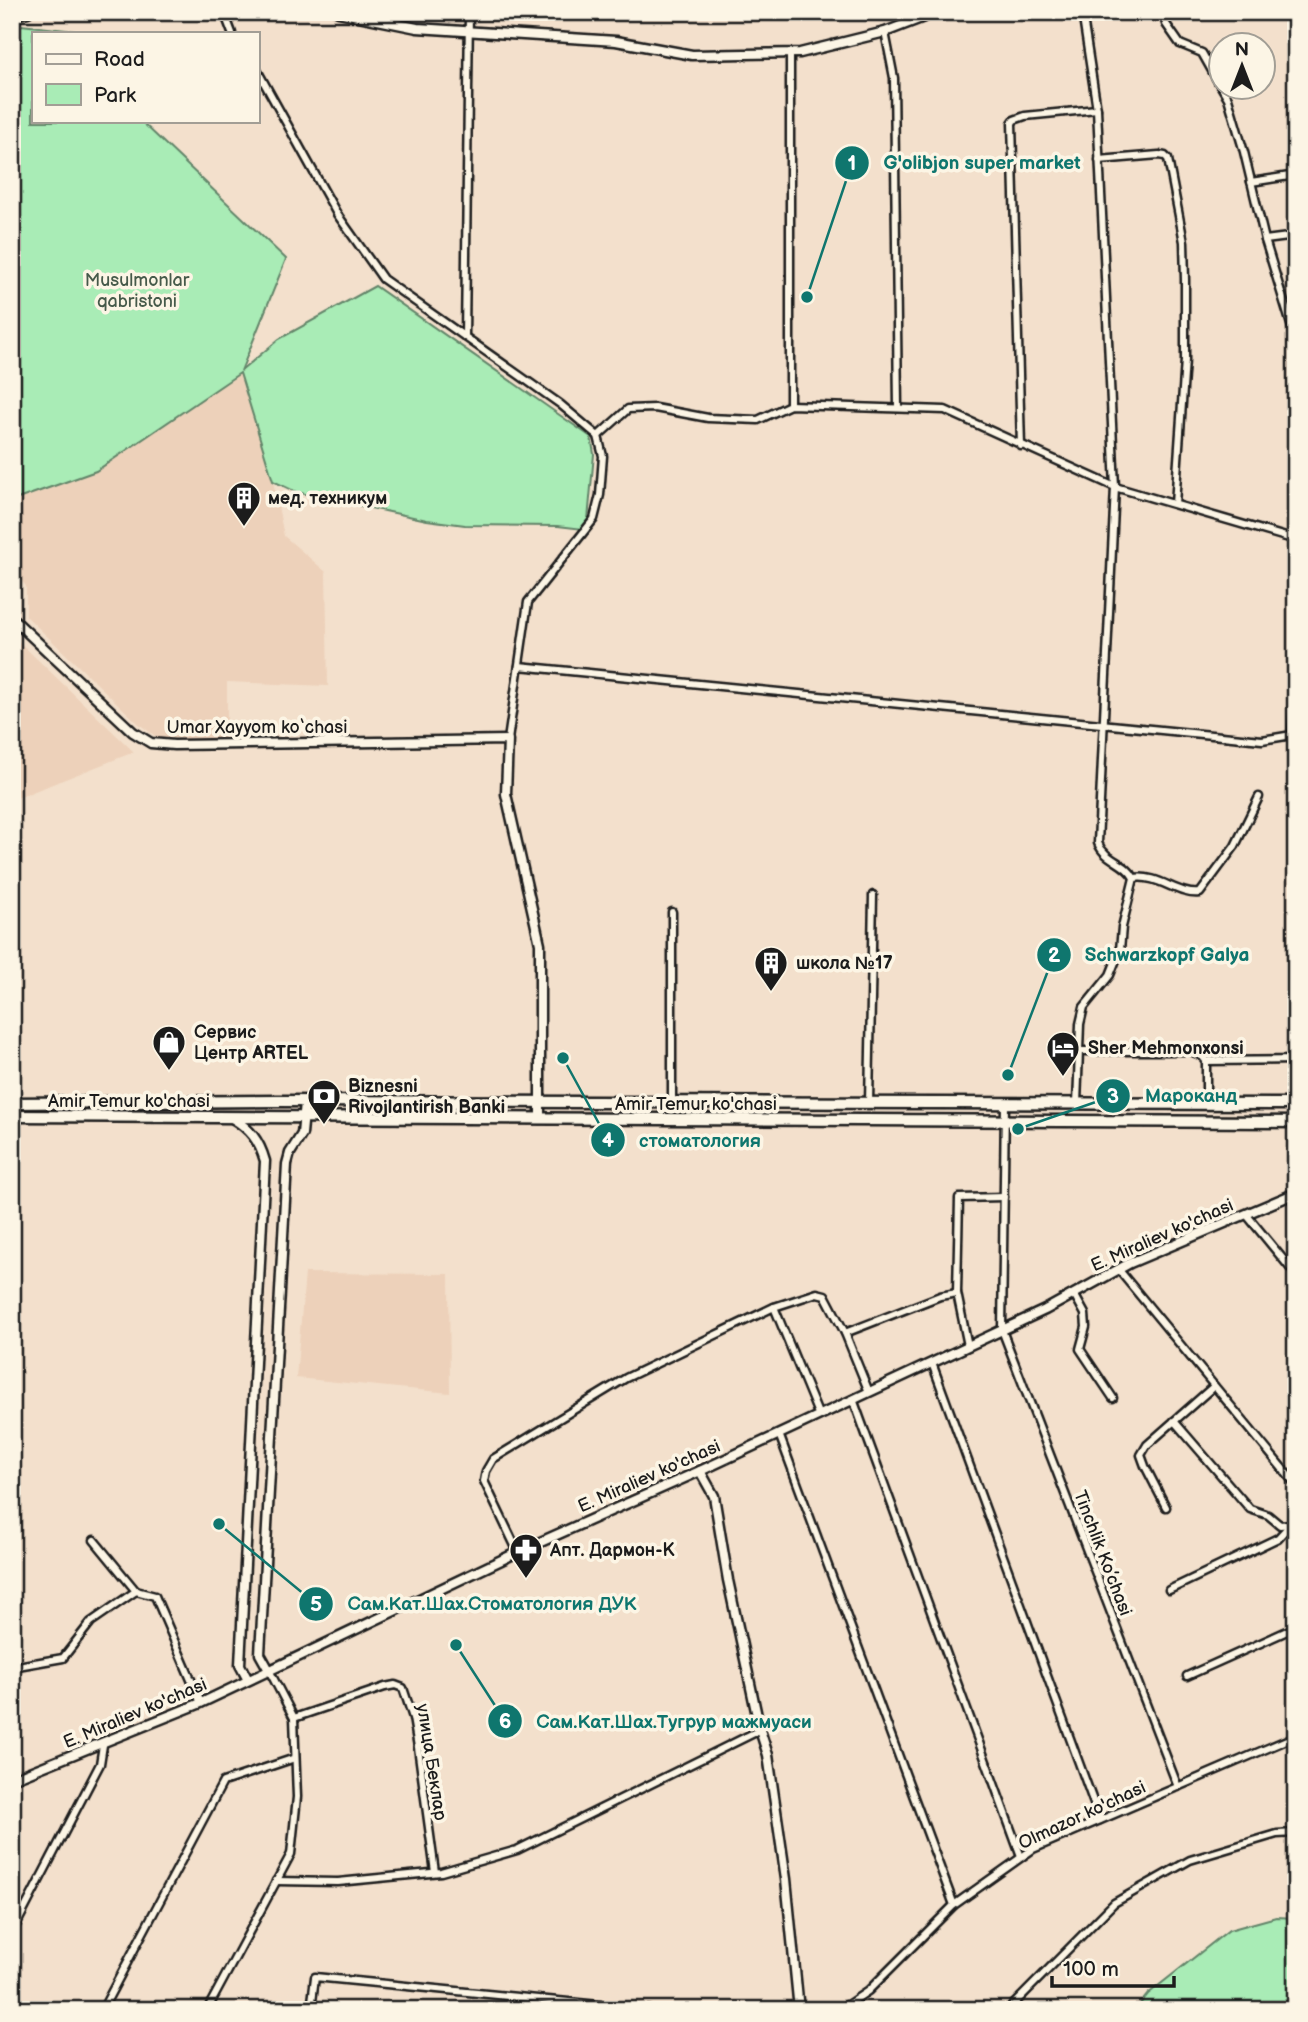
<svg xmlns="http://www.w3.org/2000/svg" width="1308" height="2022" font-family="'Balsamiq Sans',sans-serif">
<rect width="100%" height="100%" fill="#f3e0cc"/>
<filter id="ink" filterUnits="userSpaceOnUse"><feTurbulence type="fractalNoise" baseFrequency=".0143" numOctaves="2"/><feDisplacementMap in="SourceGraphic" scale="14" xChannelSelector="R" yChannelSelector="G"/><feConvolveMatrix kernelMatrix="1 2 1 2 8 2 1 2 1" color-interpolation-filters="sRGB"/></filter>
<g filter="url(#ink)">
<g fill="#edd1ba">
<path d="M240 373 273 481 284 536 326 572 328 686 227 682V739L158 738 139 724 26 616V586L12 571V501L96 471Z"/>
<path d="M12 635 134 752 12 800Z"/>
<path d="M305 1273 449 1274 450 1393 296 1378Z"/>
</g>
<g fill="#a9ecb6" stroke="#628469" stroke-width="2">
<path d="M21 25 93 33H33V121H141L286 259 241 371 279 339 375 286 591 437 594 454 588 520 583 529 558 526 465 525 427 520 296 492 273 481 240 373 96 471 12 501V26Z"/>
<path d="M1276 1917 1296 1918V2010H1135L1148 1994 1229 1930Z"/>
</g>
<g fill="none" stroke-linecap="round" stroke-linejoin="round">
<defs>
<g id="minor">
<path d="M224 12 232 33"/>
<path d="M1163 12 1166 24 1180 44 1202 53 1220 85"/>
<path d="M885 32 894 78 898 407"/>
<path d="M790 53V405"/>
<path d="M257 70 337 214 383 279 560 404 598 436 603 456 600 495 594 519 528 602 508 740"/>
<path d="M1222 88 1228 98 1244 152 1265 240 1296 236"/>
<path d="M1099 160 1159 155 1165 156 1168 159 1184 242 1185 280V360L1175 504"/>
<path d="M1251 182 1296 175"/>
<path d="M1265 240 1296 341"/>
<path d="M465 337 469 12"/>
<path d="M598 436 628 409 655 408 708 418 758 420 790 405 945 410 1115 487 1296 540"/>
<path d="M1021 446 1012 123 1014 120 1025 116 1097 109"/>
<path d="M519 666 1262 740 1292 735 1296 677"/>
<path d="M1134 878C1159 874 1178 896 1200 893L1235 846 1259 797"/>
<path d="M672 912V1102"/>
<path d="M1079 1051H1191L1202 1056 1206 1061V1104"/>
<path d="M1206 1061 1296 1060"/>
<path d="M869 1103 873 895"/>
<path d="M1005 1103 1002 1330 1178 1787"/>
<path d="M1077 1104 1080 1024 1084 1007 1110 975 1120 950 1122 927 1134 878C1126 862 1105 861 1098 843L1115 487 1097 109 1082 12"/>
<path d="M1246 1214 1296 1275"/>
<path d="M1118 1269 1296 1485"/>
<path d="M1074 1294 1085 1314 1086 1327 1080 1349 1113 1398"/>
<path d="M774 1307 819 1416"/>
<path d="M845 1333 940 1296 957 1293"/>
<path d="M968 1346 957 1293 959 1198 1004 1197"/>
<path d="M932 1363 1100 1820"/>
<path d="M853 1399 1021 1857"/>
<path d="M1174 1421 1250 1509 1268 1515 1280 1525 1291 1524 1296 1519"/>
<path d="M779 1434 954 1905"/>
<path d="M1166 1507 1145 1466 1141 1455 1147 1445 1214 1386"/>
<path d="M94 1540 136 1591 155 1596 201 1703"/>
<path d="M518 1552 484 1481 486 1471 493 1459 626 1378 774 1307 817 1293 825 1295 845 1333 869 1392"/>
<path d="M1169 1590 1278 1538 1291 1524"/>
<path d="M12 1667 63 1658 91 1622 136 1591"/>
<path d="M1187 1676 1296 1627"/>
<path d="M294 1718 385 1687 395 1685 403 1688 413 1718 418 1747 435 1872"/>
<path d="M276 1881 338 1882 441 1872 517 1850 760 1730"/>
<path d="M12 1933 100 1764 103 1745"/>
<path d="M102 2010 223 1782 295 1758"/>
<path d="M207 2010 291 1854 297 1797 294 1718 269 1670"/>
<path d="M311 2010 315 1977 650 2010"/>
<path d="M840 2010 868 1991 954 1905 1033 1849 1296 1736"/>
<path d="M1008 2010 1114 1903 1190 1860 1277 1834 1296 1833"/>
</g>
<g id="tertiary">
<path d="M338 12 417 28 616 41 692 55 800 53 885 32 937 12"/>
<path d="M12 16 28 12"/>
<path d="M12 618 133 732 151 743 174 745 508 740 506 794 540 944V1119"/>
<path d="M232 1118C250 1129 259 1140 265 1161L240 1665 248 1680"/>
<path d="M700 1471 714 1496 728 1580 760 1730 768 1755 786 1879 799 2010"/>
<path d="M269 1670 260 1654 287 1164 290 1153 302 1134 305 1102"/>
<path d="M12 1779 201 1703 518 1552 700 1471 1045 1310 1130 1263 1296 1193"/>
</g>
<g id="secondary">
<path d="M12 1103 277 1101 1296 1104"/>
<path d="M12 1116 1296 1122"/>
</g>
</defs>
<use href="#minor" stroke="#1c1c1c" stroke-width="11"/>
<use href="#tertiary" stroke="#1c1c1c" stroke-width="13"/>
<use href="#secondary" stroke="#1c1c1c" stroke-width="15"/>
<use href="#minor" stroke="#fcf5e5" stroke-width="6"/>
<use href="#tertiary" stroke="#fcf5e5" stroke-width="8"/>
<use href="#secondary" stroke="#fcf5e5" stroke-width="10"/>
</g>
</g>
<defs>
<symbol id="building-pin" viewBox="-11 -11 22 30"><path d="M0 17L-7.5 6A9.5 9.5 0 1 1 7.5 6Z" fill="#1c1c1c" stroke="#fcf5e5"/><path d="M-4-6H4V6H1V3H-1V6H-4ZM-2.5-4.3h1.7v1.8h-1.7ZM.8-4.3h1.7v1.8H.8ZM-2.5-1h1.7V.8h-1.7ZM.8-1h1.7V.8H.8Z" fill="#fff"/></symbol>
<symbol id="shop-pin" viewBox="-11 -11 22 30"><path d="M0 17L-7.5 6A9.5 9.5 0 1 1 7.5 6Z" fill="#1c1c1c" stroke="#fcf5e5"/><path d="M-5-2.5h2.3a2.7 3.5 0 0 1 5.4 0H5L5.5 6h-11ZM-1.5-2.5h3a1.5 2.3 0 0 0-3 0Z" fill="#fff"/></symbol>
<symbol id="hotel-pin" viewBox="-11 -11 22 30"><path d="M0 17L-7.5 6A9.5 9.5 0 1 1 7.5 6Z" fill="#1c1c1c" stroke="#fcf5e5"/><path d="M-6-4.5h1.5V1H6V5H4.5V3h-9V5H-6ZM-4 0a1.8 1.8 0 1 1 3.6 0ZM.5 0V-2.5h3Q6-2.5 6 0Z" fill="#fff"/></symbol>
<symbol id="bank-pin" viewBox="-11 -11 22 30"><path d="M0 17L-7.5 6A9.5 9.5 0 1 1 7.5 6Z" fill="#1c1c1c" stroke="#fcf5e5"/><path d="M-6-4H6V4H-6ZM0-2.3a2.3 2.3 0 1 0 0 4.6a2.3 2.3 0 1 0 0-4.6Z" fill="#fff"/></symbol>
<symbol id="pharmacy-pin" viewBox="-11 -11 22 30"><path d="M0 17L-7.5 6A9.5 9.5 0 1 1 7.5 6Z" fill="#1c1c1c" stroke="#fcf5e5"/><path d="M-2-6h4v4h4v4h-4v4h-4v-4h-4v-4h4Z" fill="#fff"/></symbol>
</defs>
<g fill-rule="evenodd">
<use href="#building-pin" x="225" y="479" width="38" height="52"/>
<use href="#building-pin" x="752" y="944" width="38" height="52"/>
<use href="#shop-pin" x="150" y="1023" width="38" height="52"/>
<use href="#hotel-pin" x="1044" y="1029" width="38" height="52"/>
<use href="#bank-pin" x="305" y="1077" width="38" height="52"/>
<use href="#pharmacy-pin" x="507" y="1531" width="38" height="52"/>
</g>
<g text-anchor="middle" stroke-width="7" stroke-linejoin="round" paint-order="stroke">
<g font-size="18" fill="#465a4a" stroke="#fcf5e5">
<text x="137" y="286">Musulmonlar<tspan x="137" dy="21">qabristoni</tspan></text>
</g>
<g font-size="18" font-weight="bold" fill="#1c1c1c" stroke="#fcf5e5" text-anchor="start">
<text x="268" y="504">мед. техникум</text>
<text x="796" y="969">школа №17</text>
<text x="194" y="1038">Сервис<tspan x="194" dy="21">Центр ARTEL</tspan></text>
<text x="1088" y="1054">Sher Mehmonxonsi</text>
<text x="348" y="1092">Biznesni<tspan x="348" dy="21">Rivojlantirish Banki</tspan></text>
<text x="550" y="1556">Апт. Дармон-К</text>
</g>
<g font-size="18" fill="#1c1c1c" stroke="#fcf5e5">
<text x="257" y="733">Umar Xayyom ko‘chasi</text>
<text x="129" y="1107">Amir Temur ko'chasi</text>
<text x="696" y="1110">Amir Temur ko'chasi</text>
<text transform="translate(1162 1235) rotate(-24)" y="6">E. Miraliev ko'chasi</text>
<text transform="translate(649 1476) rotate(-24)" y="6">E. Miraliev ko'chasi</text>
<text transform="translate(1103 1553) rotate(69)" y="6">Tinchlik Ko’chasi</text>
<text transform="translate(135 1713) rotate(-23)" y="6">E. Miraliev ko'chasi</text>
<text transform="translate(432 1762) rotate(81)" y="6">улица Беклар</text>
<text transform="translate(1082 1815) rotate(-25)" y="6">Olmazor ko'chasi</text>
</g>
</g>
<path fill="none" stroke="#0f766e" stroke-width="2.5" d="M807 297L852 163M1008 1075L1054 955M1018 1129L1113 1096M563 1058L608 1140M219 1524L316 1604M456 1645L505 1721"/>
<g fill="#0f766e" stroke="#fcf5e5" stroke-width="2.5">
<circle cx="807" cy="297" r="7"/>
<circle cx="1008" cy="1075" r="7"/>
<circle cx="1018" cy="1129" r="7"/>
<circle cx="563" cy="1058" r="7"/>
<circle cx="219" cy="1524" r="7"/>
<circle cx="456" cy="1645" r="7"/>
<circle cx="852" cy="163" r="18"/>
<circle cx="1054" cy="955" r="18"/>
<circle cx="1113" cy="1096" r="18"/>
<circle cx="608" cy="1140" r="18"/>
<circle cx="316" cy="1604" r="18"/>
<circle cx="505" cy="1721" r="18"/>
</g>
<g font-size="21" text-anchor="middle" font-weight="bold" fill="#fff">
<text x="852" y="170">1</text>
<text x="1054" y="962">2</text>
<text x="1113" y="1103">3</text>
<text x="608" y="1147">4</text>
<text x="316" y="1611">5</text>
<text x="505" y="1728">6</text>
</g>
<g font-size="19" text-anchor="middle" font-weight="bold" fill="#0f766e" stroke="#fcf5e5" stroke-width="7" stroke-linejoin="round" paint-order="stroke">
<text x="982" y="169">G'olibjon super market</text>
<text x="1167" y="961">Schwarzkopf Galya</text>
<text x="1191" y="1102">Мароканд</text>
<text x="700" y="1147">стоматология</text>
<text x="492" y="1610">Сам.Кат.Шах.Стоматология ДУК</text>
<text x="674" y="1728">Сам.Кат.Шах.Тугрур мажмуаси</text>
</g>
<rect width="1308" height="2022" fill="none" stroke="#fcf5e5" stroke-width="42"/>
<rect x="21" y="21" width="1266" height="1980" fill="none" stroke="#1c1c1c" stroke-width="2.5" filter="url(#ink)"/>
<rect x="32" y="32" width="228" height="91" fill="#fcf5e5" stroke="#a29e95" stroke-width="2"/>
<rect x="46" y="54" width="35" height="10" fill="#fcf5e5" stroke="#a29e95" stroke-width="2"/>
<text x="94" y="66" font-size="21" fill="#1c1c1c">Road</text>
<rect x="46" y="84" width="35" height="21" fill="#a9ecb6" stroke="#a29e95" stroke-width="2"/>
<text x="94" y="102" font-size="21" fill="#1c1c1c">Park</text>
<g transform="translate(1242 66)"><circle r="33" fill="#fcf5e5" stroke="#a29e95" stroke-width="2"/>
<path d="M0-5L12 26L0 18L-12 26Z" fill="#1c1c1c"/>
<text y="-10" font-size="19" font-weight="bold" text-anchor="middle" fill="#1c1c1c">N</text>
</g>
<path d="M1052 1976v10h122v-10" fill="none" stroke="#1c1c1c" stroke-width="3.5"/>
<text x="1063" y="1976" font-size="21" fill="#1c1c1c" stroke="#fcf5e5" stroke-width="5" paint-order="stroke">100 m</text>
</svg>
